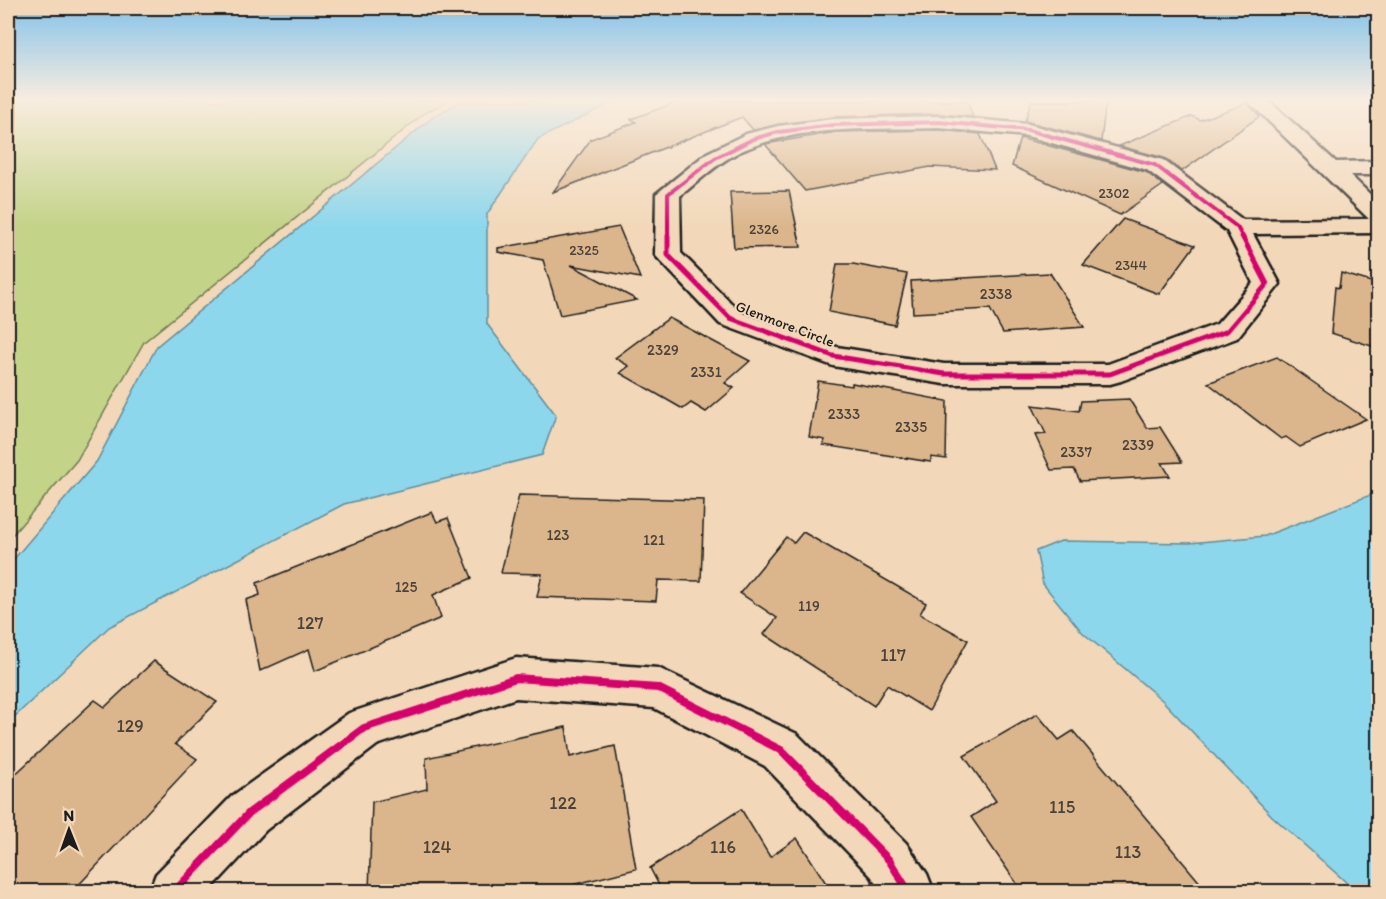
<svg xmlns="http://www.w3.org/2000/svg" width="1386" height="899" font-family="Itim,sans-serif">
<rect width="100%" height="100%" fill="#f2d8b9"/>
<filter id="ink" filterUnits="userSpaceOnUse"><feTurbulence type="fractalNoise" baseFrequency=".0167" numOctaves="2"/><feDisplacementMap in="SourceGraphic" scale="12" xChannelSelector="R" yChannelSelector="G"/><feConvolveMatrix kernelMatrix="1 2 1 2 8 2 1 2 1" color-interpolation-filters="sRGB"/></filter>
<g filter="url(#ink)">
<path fill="#c3d388" stroke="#707852" stroke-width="1.5" d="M8 101H447L425 113 144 342 77 460 8 540Z"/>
<g fill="#8dd7ed" stroke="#608c99" stroke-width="1.5">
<path d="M461 101H615L538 139 487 214V324L556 415 542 455 344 504 109 627 8 723V566L97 461 157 346 433 117Z"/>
<path d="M1378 492V891H1356L1272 816 1163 701 1082 632 1043 584 1036 551 1061 541 1189 543 1265 536Z"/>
</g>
<g fill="#dbb68c" stroke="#1c1c1c" stroke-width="1.5">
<path d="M680 101H967L973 117 939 114 833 117 753 130 742 117 553 192 591 139 636 122 631 119Z"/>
<path d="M1031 101H1106L1101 141 1025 121Z"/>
<path d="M1247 103 1260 116 1182 171 1164 158 1119 146 1192 116 1200 120Z"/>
<path d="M939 130 980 134 995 170 930 167 805 191 765 144 837 132Z"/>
<path d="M1020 138 1146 172 1163 185 1120 215 1012 166Z"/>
<path d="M789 191 801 247 734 248 730 192Z"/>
<path d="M1123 219 1195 245 1159 294 1083 265Z"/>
<path d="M619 227 640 278 571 265 637 300 560 315 543 260 498 252V248Z"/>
<path d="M837 264H853L907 274 895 325 829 312Z"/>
<path d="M1050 273 1084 327 1003 333 990 309 913 313 911 281Z"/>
<path d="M1341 273 1378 284V348L1331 333 1335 287 1339 288Z"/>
<path d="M669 318 750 361 725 383 734 388 706 412 691 403 683 409 620 373 629 366 615 358Z"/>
<path d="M1277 357 1366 419 1300 447 1286 437 1281 439 1208 383Z"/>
<path d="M818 381 852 386V383L947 401 946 459 931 457V462L823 445 825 440 809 437Z"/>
<path d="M1129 399 1147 428 1160 427 1182 462 1162 463 1170 476 1080 481 1074 469 1051 470 1035 435 1046 434 1032 405 1079 411 1081 401Z"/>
<path d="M519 495 704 500 701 581 658 580 656 601 537 597 542 574 501 573Z"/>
<path d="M432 512 437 522 448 518 472 578 433 595 441 618 315 671 309 649 260 671 246 600 260 595 257 583Z"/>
<path d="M803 532 926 603 920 614 968 640 929 711 887 685 874 706 764 634 777 618 740 593 786 537 794 543Z"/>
<path d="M154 661 217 702 175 744 197 759 73 891H8V781L95 700 105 707Z"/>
<path d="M1037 714 1059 740 1073 731 1207 891H1022L971 817 996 801 964 756Z"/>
<path d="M566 727 570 757 615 746 636 869 548 891H369L372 802 427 789 426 758Z"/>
<path d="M741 809 770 857 797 838 831 891H662L650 868Z"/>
</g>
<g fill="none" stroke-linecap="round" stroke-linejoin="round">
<defs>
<g id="minor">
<path d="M1248 101H1269L1336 162 1378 161V175H1350L1378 202V233L1253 234 1280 284 1237 338 1121 381 1110 384H944L833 366 720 324 655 255 656 194 707 153 746 134 778 126 833 119 939 116 1028 124 1163 160 1243 220 1369 219ZM939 128 1027 136 1147 170 1227 231 1253 283 1217 324 1108 364H944L837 347 740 312 681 253 680 196C699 181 717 163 739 152 799 124 874 130 939 128Z"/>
<path d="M516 658 658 668 797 734 906 843 927 874 934 892H880L872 877 765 766 654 708 516 698 377 745 266 830 208 892H149L156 874 232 796 349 713Z"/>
</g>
</defs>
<use href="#minor" stroke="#1c1c1c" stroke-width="5"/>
<use href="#minor" fill="#f2d8b9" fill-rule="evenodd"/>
<defs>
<path id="cycleway-far2" d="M668 238V194L715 158 753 139 778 132 833 125 939 122 1028 130 1155 165 1237 227 1243 238"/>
<path id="cycleway-far1" d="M668 236V255L730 318 833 356 944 374H1110L1227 331 1267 284 1242 236"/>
<path id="cycleway" d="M174 892 249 813 364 728 516 678 658 688 781 750 889 860 909 892"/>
</defs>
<use href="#cycleway-far2" stroke="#f2d8b9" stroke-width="6"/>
<use href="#cycleway-far1" stroke="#f2d8b9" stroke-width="8"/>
<use href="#cycleway" stroke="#f2d8b9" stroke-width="12"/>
<use href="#cycleway-far2" stroke="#d6006c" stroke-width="4"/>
<use href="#cycleway-far1" stroke="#d6006c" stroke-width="5"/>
<use href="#cycleway" stroke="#d6006c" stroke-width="8"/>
</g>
</g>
<linearGradient id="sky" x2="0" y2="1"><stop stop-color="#83c2ea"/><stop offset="0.44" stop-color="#f9ede0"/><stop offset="1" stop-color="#f9ede0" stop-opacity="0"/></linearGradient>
<rect width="1386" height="227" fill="url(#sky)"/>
<g text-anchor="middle" stroke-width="4.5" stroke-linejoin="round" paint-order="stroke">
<g font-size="14" fill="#4c4238">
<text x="1114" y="198">2302</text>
<text x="764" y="234">2326</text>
<text x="584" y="255">2325</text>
<text x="1131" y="270">2344</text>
</g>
<g font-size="15" fill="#4c4238">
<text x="996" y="299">2338</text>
<text x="663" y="355">2329</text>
<text x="706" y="377">2331</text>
<text x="844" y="419">2333</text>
<text x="911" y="432">2335</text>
<text x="1138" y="450">2339</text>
<text x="1076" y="457">2337</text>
<text x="558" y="540">123</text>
<text x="654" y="545">121</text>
<text x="406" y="592">125</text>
<text x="809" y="611">119</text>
</g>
<g font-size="15" fill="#1c1c1c" stroke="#f2d8b9">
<text transform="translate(785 324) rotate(21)" y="5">Glenmore Circle</text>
</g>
<g font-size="18" fill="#4c4238">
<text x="310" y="629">127</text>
<text x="893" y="661">117</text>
<text x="130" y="732">129</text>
<text x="563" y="809">122</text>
<text x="1062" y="813">115</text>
<text x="437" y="853">124</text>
<text x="723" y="853">116</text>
<text x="1128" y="858">113</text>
</g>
</g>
<rect width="1386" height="899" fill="none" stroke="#f2d8b9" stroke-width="30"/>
<rect x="15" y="15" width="1356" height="869" fill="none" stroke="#1c1c1c" stroke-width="2" filter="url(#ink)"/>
<g transform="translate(69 830) rotate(359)" stroke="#f2d8b9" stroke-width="4.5" paint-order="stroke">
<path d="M0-4.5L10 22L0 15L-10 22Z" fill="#1c1c1c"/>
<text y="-9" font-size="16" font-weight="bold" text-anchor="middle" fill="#1c1c1c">N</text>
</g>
</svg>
